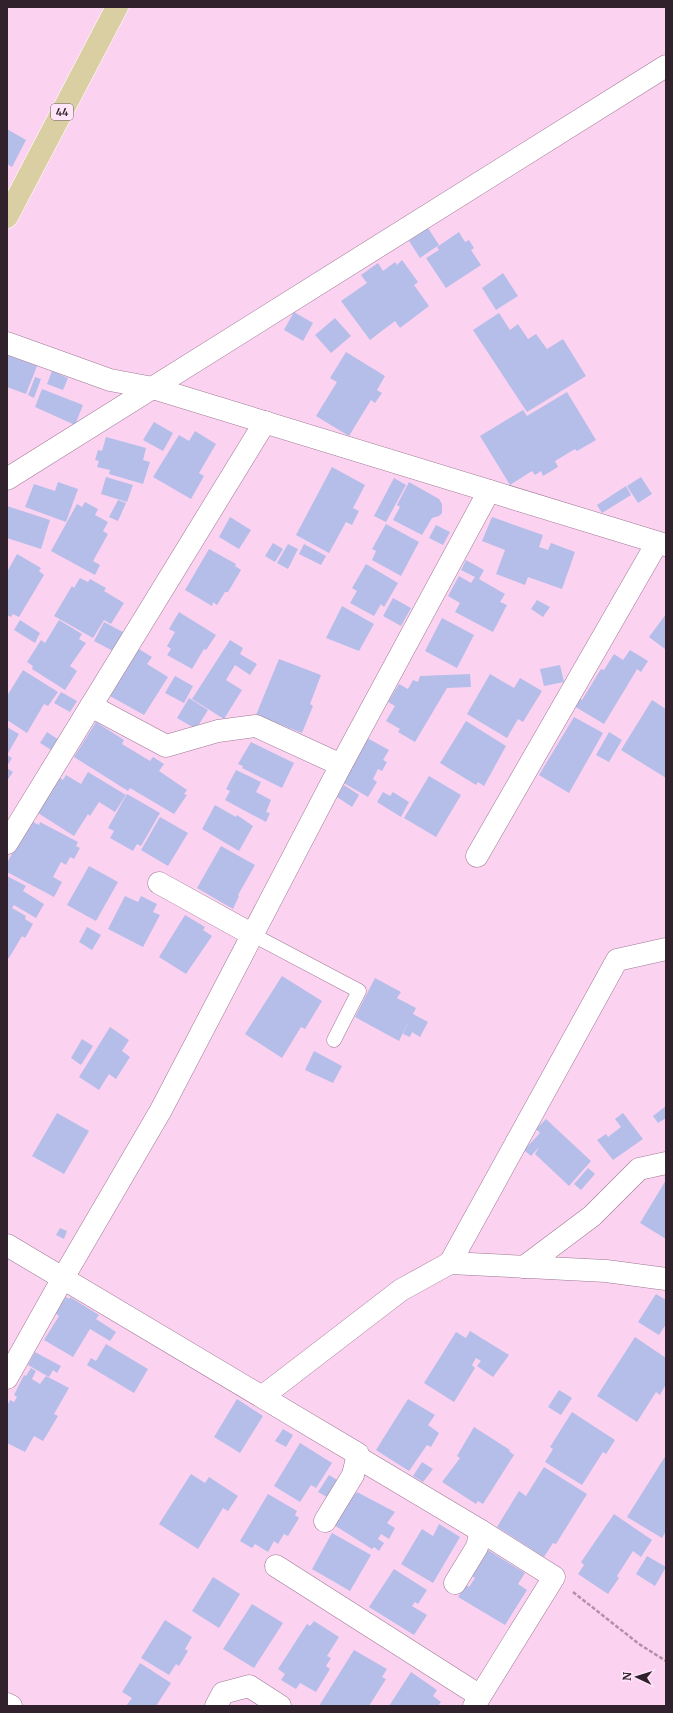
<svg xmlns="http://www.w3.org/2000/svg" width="673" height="1713" font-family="Merriweather,serif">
<rect width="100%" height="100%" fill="#fcd2f1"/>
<g fill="#b5bee9">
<path d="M7 129 26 140 12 167 7 164Z"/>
<path d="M428 228 439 245 420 258 409 241Z"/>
<path d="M459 232 465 242 469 240 474 248 471 250 481 265 446 288 426 258 439 250 437 247Z"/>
<path d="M402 260 418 282 414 285 429 306 400 328 395 321 370 340 341 301 367 283 361 275 378 263 383 271 395 262 397 265Z"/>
<path d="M503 273 518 296 496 310 482 288Z"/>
<path d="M294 312 313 323 303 341 284 330Z"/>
<path d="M499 313 510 330 518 324 528 339 536 334 547 349 563 339 586 376 527 412 473 330Z"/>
<path d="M335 318 351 336 331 353 315 335Z"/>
<path d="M346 352 385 376 377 390 382 393 375 403 371 400 349 436 316 416 337 382 330 378Z"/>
<path d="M7 355 37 366 26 394 7 387Z"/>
<path d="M52 371 68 378 63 390 47 384Z"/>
<path d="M35 377 41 379 34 398 28 395Z"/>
<path d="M42 389 83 405 75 425 35 407Z"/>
<path d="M567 392 596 440 577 451 575 449 555 461 558 467 543 476 541 471 535 475 532 471 510 485 480 436 523 410 527 416Z"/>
<path d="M154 422 173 433 163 451 143 440Z"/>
<path d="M195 431 216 444 199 473 204 476 191 499 153 477 179 435 189 441Z"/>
<path d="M106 437 146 448 143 460 150 462 143 484 109 474 110 470 97 467 99 461 95 460 98 450 102 451Z"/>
<path d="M332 467 365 485 353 508 359 511 352 525 346 522 329 553 296 535Z"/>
<path d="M106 477 133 485 127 502 101 494Z"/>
<path d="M641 477 652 494 638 503 627 486Z"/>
<path d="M394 478 406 485 386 522 374 516Z"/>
<path d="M58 482 78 489 66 522 25 507 34 484 55 491Z"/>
<path d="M409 482 439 499 442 504V513L439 516 432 518 422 535 393 520 400 507 397 505Z"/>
<path d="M626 486 631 495 602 513 597 505Z"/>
<path d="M118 500 126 503 118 521 109 517Z"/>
<path d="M85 502 98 509 95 515 108 522 103 531 108 534 93 561 100 565 95 575 51 551 77 504 82 507Z"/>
<path d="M7 506 50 520 41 549 7 538Z"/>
<path d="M230 517 251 530 239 549 219 537Z"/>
<path d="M492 517 543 535 539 547 548 550 551 543 575 552 562 589 528 577 525 585 496 574 505 550 482 541Z"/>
<path d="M386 524 419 542 401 576 372 560 376 551 372 549Z"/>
<path d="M436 525 450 532 443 545 429 538Z"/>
<path d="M273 543 283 549 275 562 265 556Z"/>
<path d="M288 544 298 549 288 569 277 563Z"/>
<path d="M304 544 326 556 321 565 299 554Z"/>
<path d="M209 549 236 564 235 566 241 570 228 592H225L217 605 213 602 212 606 185 590Z"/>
<path d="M17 554 41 568 39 571 44 575 19 617 13 614 11 617 7 615V572Z"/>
<path d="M466 560 484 570 479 579 505 594 500 602 507 605 493 632 455 612 460 603 448 596 459 576 471 583 475 577 461 570Z"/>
<path d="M366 564 398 583 384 607 381 604 374 616 350 603 357 591 352 588Z"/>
<path d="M80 578 88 582 90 579 106 588 104 591 124 603 111 624 104 620 93 638 54 616 72 586 74 588Z"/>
<path d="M393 598 411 608 401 626 383 616Z"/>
<path d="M537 600 550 607 543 617 531 609Z"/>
<path d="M342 606 374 624 359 651 326 638Z"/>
<path d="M179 612 216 635 206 650 204 649 192 669 167 655 171 649 167 646 175 632 169 629Z"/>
<path d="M666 614V649H665L649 637Z"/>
<path d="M442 618 474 635 457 668 425 651Z"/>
<path d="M20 620 40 633 35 643 14 630Z"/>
<path d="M59 620 82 634 79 639 86 643 70 666 77 671 65 690 32 669 33 666 27 662 41 640 45 643Z"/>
<path d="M104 622 123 632 113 651 94 641Z"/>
<path d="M230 640 243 648 240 654 257 664 250 675 235 665 226 680 242 690 224 719 192 699Z"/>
<path d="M139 649 152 657 147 664 168 677 144 715 110 696Z"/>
<path d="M630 650 648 661 641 672 637 669 636 671 604 724 574 706 579 698 582 700 601 669 604 670 614 654 623 660Z"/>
<path d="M279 659 321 675 310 704 313 706 302 733 256 715Z"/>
<path d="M560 665 564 682 544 686 540 669Z"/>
<path d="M23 670 58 692 48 706 44 704 27 733 7 720V696Z"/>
<path d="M470 674 471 687 447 688 415 742 398 732 400 729 386 721 395 706 388 702 399 684 408 689 413 680 418 682 420 676Z"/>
<path d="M490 674 514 688 520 678 542 691 523 722 518 719 507 738 467 714Z"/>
<path d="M175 676 193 686 184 703 165 693Z"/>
<path d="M61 692 77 701 70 712 54 703Z"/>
<path d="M189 698 208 710 196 729 177 718Z"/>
<path d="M652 700 666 709V778L621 750Z"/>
<path d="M574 717 603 733 569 793 539 775Z"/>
<path d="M466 721 506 746 484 786 478 782 476 785 440 763Z"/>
<path d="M96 722 124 740 122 744 150 761 153 757 164 764 159 771 187 790 184 794 187 795 174 814 130 788 128 791 74 757Z"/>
<path d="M7 727 19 734 7 755 12 758 7 766Z"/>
<path d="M47 732 59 740 53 751 40 743Z"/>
<path d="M609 732 622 740 609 762 596 755Z"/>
<path d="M367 738 389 750 383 760 387 762 382 771 378 769 373 779 377 782 368 797 342 782Z"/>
<path d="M251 742 294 763 282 788 242 768 243 766 238 764Z"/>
<path d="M7 768 13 772 7 781Z"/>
<path d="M236 770 261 782 256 792 271 800 266 812 270 813 266 822 225 800 230 791 226 789Z"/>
<path d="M88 772 126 795 115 812 99 802 90 816 88 814 74 836 38 813 57 776 63 780 66 775 81 784Z"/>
<path d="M429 776 461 795 436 837 404 818Z"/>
<path d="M344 785 359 795 352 807 337 797Z"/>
<path d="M383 792 390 796 393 792 409 802 401 817 377 802Z"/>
<path d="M127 794 160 813 141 846 137 844 133 851 110 838 114 831 108 828Z"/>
<path d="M215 805 236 817 237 815 253 826 239 851 202 829Z"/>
<path d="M160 817 188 833 168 866 141 850Z"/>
<path d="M33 822 39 825 40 822 78 842 76 846 80 848 74 859 70 857 66 865 61 862 53 877 62 882 54 897 7 872V863L27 826 30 828Z"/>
<path d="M221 846 255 865 238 895 239 896 233 909 197 888Z"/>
<path d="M89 866 118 882 96 921 67 905Z"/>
<path d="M7 876 26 886 23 891 44 904 36 918 14 905 12 908 26 916 25 919 33 924 25 938 22 936 9 958 7 957Z"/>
<path d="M125 896 138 902 141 896 157 904 153 912 160 915 143 947 108 929Z"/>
<path d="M185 915 205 927 203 930 212 936 186 974 159 957Z"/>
<path d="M87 927 101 935 92 950 79 942Z"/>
<path d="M282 976 322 1001 305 1029 301 1027 282 1058 245 1034Z"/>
<path d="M375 978 401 992 397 998 416 1008 413 1014 428 1022 420 1037 412 1032 410 1037 403 1034 410 1019 399 1041 355 1017Z"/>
<path d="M110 1027 129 1040 122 1051 130 1057 116 1079 109 1074 99 1090 79 1077Z"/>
<path d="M82 1039 93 1046 81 1065 71 1058Z"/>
<path d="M314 1051 342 1066 333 1083 305 1070Z"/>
<path d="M666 1106V1118L658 1123 653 1116Z"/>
<path d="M57 1113 89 1131 64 1174 32 1156Z"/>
<path d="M623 1113 643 1139 613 1160 597 1140 606 1134 608 1137 621 1127 615 1119Z"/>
<path d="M546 1119 591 1161 569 1186 535 1154 539 1147 531 1156 524 1150 540 1133 536 1129Z"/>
<path d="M588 1168 595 1174 581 1190 574 1184Z"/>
<path d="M666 1180V1239L640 1223Z"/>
<path d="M60 1228 67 1231 64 1239 56 1235Z"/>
<path d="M656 1294 666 1300V1324L659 1335 638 1322Z"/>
<path d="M66 1297 69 1299 70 1297 99 1315 96 1319 116 1332 110 1341 90 1329 73 1357 44 1340 59 1316 55 1313Z"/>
<path d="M470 1331 509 1355 493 1377 477 1366 481 1361 476 1358 472 1365 475 1368 454 1402 424 1383 456 1332 466 1338Z"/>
<path d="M635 1337 666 1358V1384L660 1395 656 1392 637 1422 597 1396Z"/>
<path d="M106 1344 148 1369 134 1393 87 1365 91 1358 96 1361Z"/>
<path d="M35 1352 61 1366 57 1373 53 1370 49 1377 28 1365Z"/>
<path d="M31 1368 36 1371 32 1379 40 1384 46 1376 69 1388 54 1414 58 1416 43 1441 34 1436 25 1452 7 1443V1406L10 1400 14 1402 17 1397 14 1395 24 1375 26 1376Z"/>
<path d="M559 1390 572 1398 561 1415 548 1407Z"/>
<path d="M237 1399 263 1416 240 1453 214 1437Z"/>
<path d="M408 1399 435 1415 428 1425 439 1433 431 1447 427 1445 409 1471 376 1450Z"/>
<path d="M572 1412 615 1440 606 1454 603 1452 582 1485 545 1462 553 1449 550 1447Z"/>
<path d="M474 1427 510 1450 509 1451 514 1455 483 1504 478 1501 476 1504 442 1482 460 1458 457 1456Z"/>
<path d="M283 1429 293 1435 286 1447 275 1441Z"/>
<path d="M300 1443 332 1463 316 1488 311 1485 300 1502 274 1486Z"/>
<path d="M666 1455V1531L662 1538 627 1517Z"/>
<path d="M422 1462 433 1469 423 1482 413 1476Z"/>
<path d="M544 1467 587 1494 556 1544 553 1543 544 1557 497 1527 519 1491 526 1496Z"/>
<path d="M191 1474 205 1483 209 1477 238 1496 228 1511 223 1508 198 1549 159 1524Z"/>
<path d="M329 1475 337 1480 327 1497 318 1492Z"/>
<path d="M354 1492 356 1494 357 1492 395 1512 387 1523 395 1528 389 1539 381 1534 378 1539 384 1543 379 1551 374 1547 372 1549 334 1525Z"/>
<path d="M268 1494 297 1511 295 1515 299 1518 288 1536 284 1534 278 1544 274 1541 268 1552 255 1544 252 1548 240 1541Z"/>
<path d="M614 1514 652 1540 641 1557 633 1551 617 1576 619 1578 608 1594 578 1574 584 1565 581 1562Z"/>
<path d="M439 1524 460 1537 433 1583 401 1564 422 1529 433 1536Z"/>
<path d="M332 1533 371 1555 350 1591 312 1569Z"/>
<path d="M488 1550 525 1573 518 1584 527 1590 505 1625 458 1597 466 1585 469 1587 475 1578 472 1576Z"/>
<path d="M647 1556 666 1567 655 1586 636 1574Z"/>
<path d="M394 1569 427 1590 418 1604 415 1602 412 1606 427 1615 414 1635 369 1607Z"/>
<path d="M213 1577 240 1594 219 1628 192 1611Z"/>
<path d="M252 1604 283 1623 254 1668 223 1649Z"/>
<path d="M165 1620 192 1637 185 1649 188 1651 179 1666 176 1664 169 1675 141 1658Z"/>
<path d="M314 1621 339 1637 327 1656 331 1658 326 1666 330 1669 316 1692 300 1683 296 1689 281 1680 285 1674 278 1669 307 1624 310 1626Z"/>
<path d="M354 1650 387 1669 382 1677 386 1679 369 1706H319Z"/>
<path d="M140 1663 171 1683 156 1706H126L132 1698 122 1692Z"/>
<path d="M411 1672 437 1690 433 1696 441 1702 438 1706H389Z"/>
</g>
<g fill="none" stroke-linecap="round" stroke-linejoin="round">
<defs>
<path id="lane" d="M253 935 359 991 334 1040"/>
<g id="street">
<path d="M7 343 110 380 153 388 666 545"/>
<path d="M7 479 666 66"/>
<path d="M91 706 166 746 218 731 256 726 341 765"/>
<path d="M7 843 265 422"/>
<path d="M477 856 657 543"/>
<path d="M159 883 253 935"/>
<path d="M7 1245 358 1454 353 1475 325 1521"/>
<path d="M450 1263 606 1271 666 1279"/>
<path d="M524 1267 592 1216 639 1169 666 1163"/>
<path d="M7 1378 63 1278 161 1110 341 765 489 491"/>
<path d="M263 1396 401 1290 450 1263 617 960 666 949"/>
<path d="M357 1457 481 1531 554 1577 474 1706"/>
<path d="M276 1566 480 1696"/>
<path d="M455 1583 477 1547 481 1531"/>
<path d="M7 1704 11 1706"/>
<path d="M216 1706 223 1693 249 1686 280 1706"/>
</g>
<path id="primary" d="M7 217 117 7"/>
</defs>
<use href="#lane" stroke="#9e7894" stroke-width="15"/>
<use href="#street" stroke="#9e7894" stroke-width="23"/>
<use href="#primary" stroke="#fff" stroke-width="23"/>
<path stroke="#b191a9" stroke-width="2.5" stroke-dasharray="4 2" stroke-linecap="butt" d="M573 1592 639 1644 666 1661"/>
<use href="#lane" stroke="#fff" stroke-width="14"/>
<use href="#street" stroke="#fff" stroke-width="22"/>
<use href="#primary" stroke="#dacfa2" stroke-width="22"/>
</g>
<g text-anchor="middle" stroke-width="4" stroke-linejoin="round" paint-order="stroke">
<rect fill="#ffe5f8" stroke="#6e5c6a" stroke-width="1" x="51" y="104" width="22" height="16" rx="3"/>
<g font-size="10" font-weight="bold" fill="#30212d">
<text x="62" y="116">44</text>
</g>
</g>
<rect width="673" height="1713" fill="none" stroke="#30212d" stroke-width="16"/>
<g transform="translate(637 1677) rotate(274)" stroke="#ffe5f8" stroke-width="3" paint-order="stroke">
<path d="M0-3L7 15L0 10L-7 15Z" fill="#30212d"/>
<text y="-6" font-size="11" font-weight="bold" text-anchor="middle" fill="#30212d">N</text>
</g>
</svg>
